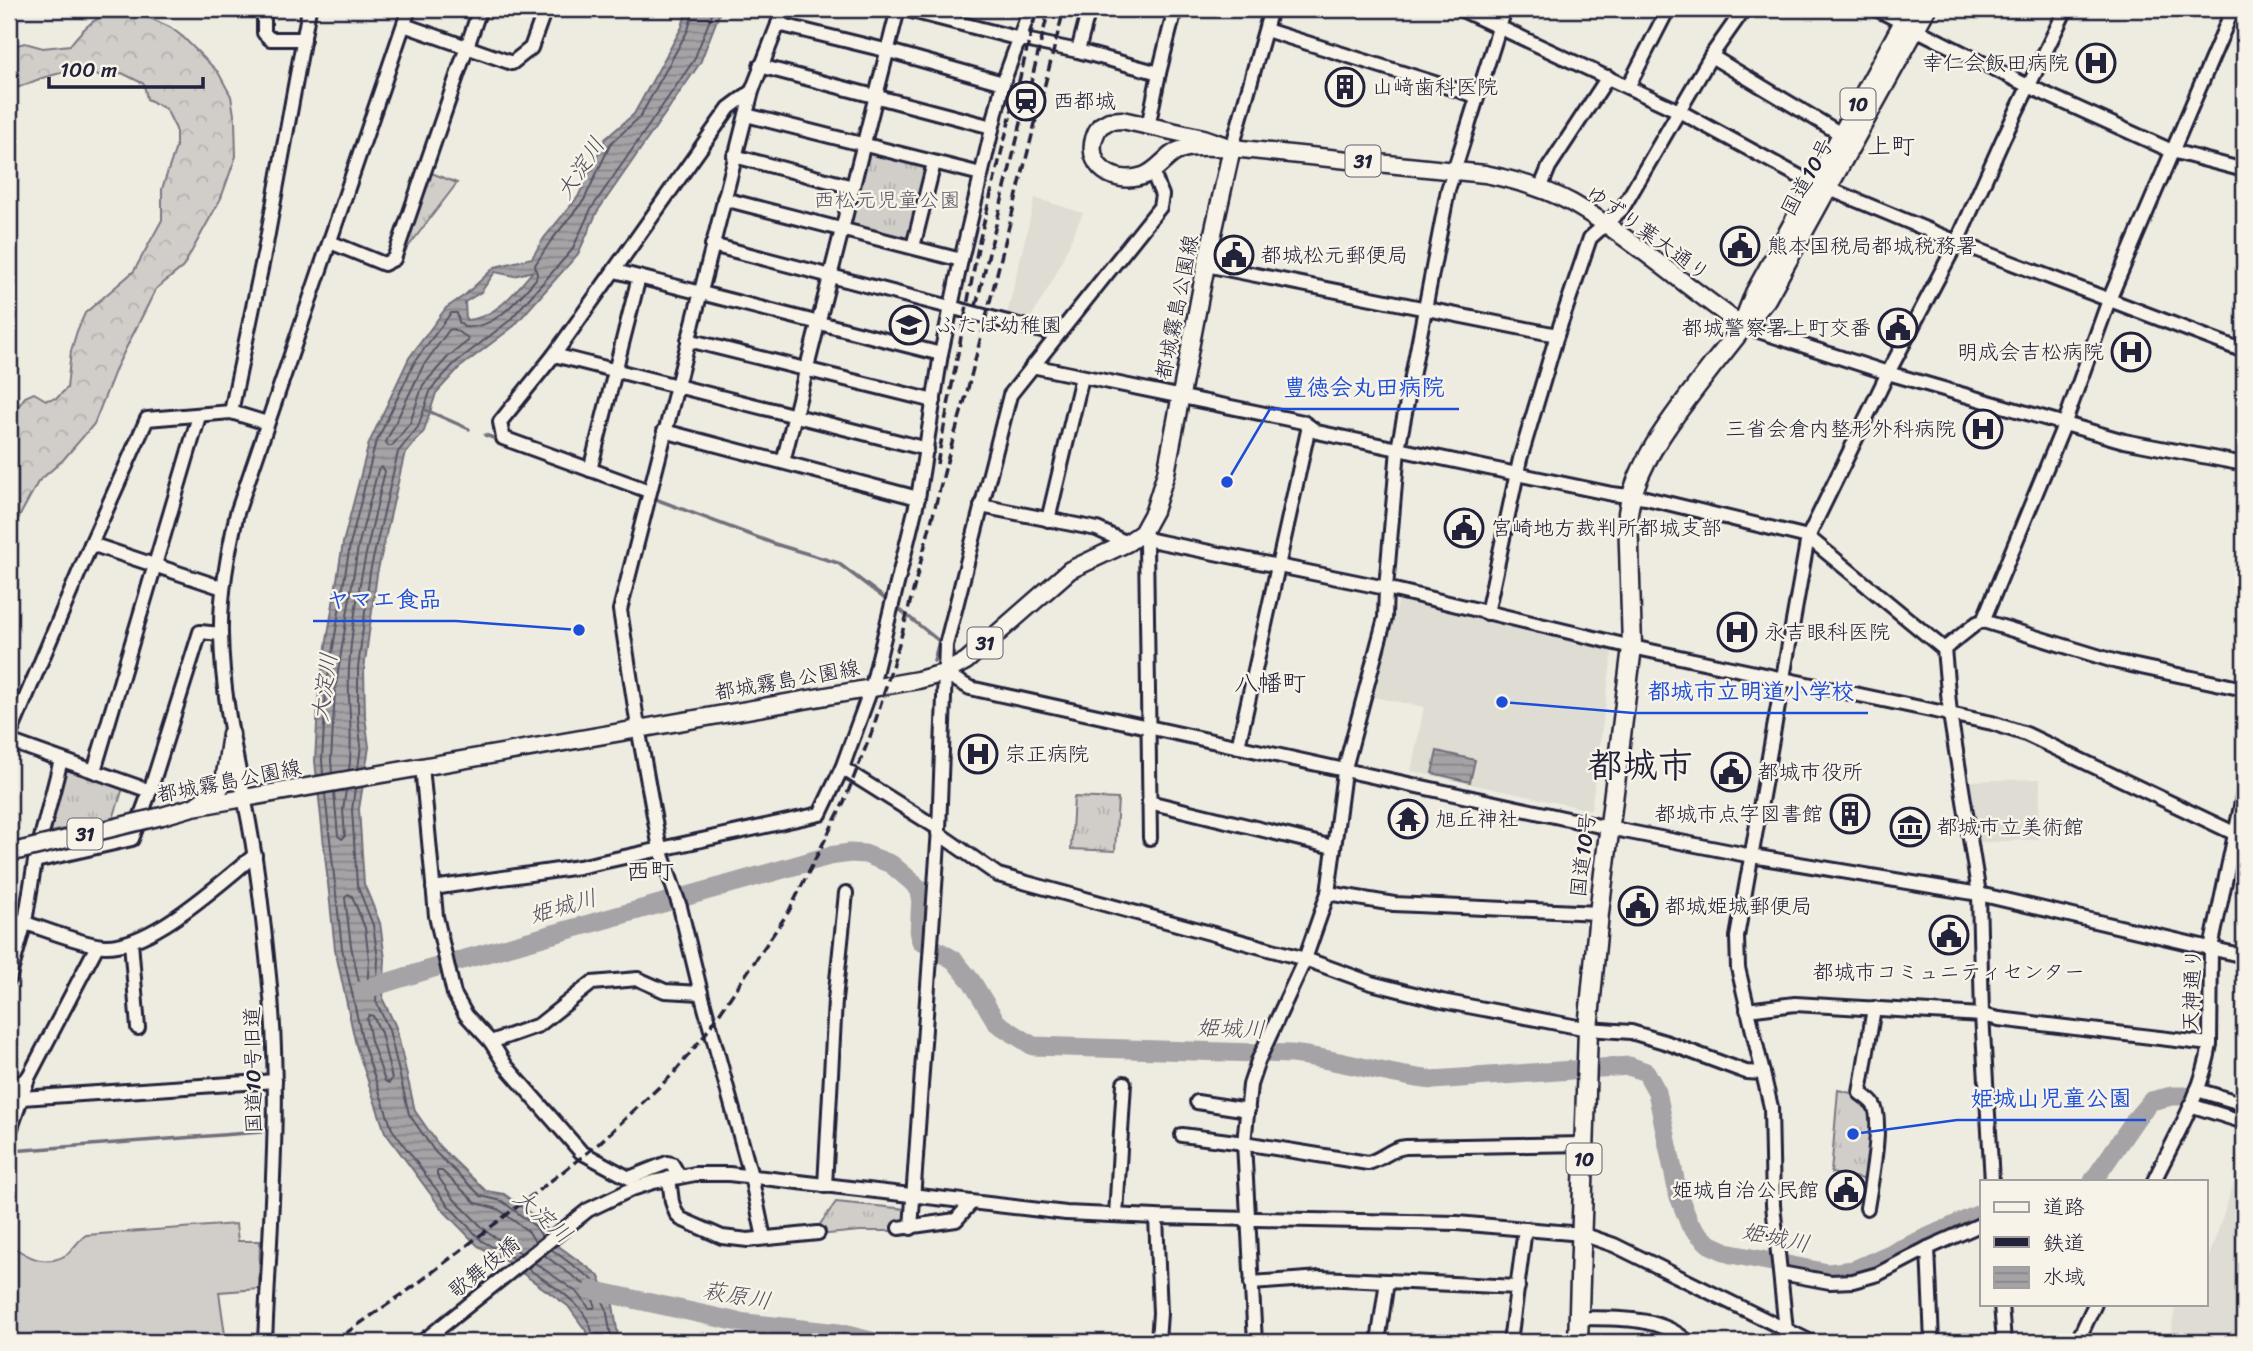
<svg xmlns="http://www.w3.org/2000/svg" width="2253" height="1351" font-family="Sriracha,'Klee One',sans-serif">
<defs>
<pattern id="grass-tufts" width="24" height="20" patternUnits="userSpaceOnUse" patternTransform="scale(1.75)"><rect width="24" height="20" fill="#d1cdc9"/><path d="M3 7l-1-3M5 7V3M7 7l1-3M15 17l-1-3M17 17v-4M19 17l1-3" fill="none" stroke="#b3b0ae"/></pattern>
<pattern id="forest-crowns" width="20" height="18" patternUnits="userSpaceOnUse" patternTransform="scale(1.75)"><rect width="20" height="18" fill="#d1cdc9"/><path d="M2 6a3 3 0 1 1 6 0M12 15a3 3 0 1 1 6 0" fill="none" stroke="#b3b0ae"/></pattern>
<pattern id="water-rules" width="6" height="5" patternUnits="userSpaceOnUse" patternTransform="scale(1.75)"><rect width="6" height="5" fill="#a6a3a6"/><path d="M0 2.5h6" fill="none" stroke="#878488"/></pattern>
</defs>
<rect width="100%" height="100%" fill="#eeebe1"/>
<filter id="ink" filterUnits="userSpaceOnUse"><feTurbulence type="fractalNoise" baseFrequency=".0143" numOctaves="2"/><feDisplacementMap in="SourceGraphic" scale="14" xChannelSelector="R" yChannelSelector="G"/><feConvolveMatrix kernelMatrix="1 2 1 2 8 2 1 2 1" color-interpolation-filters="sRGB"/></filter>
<g filter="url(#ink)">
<g fill="#dfdcd4">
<path d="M1035 198 1083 213 1054 278 1030 319 1007 314Z"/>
<path d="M1399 599 1610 647 1612 654 1591 810 1411 771 1424 707 1374 697Z"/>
<path d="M2040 779 2039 839 1975 843 1968 781Z"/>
<path d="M2235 1180 2244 1183V1342H2169L2175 1309 2152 1304H2206V1260H2208Z"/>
</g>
<g fill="url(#grass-tufts)" stroke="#7a7882" stroke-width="2">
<path d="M864 144 934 163 913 247 842 230Z"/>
<path d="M429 172 457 183 399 259Z"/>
<path d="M63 769 123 788 113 819 46 833Z"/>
<path d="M1074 797 1118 799 1115 851 1071 849Z"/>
<path d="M1838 1090C1843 1091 1850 1092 1855 1095 1881 1108 1870 1155 1869 1180L1831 1173Z"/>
<path d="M836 1202 906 1209 905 1225 899 1231H860L818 1235V1227Z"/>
</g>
<path fill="url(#forest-crowns)" stroke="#7a7882" stroke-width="2" d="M130 9 170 27 183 37 218 72 231 96 235 121 236 156 221 198 183 267 156 289 117 366 94 424 63 460 38 482 18 519 9 545V419L25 397 34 393 46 400 57 398 67 388 71 351 77 331 85 313 134 271 162 220V189L176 147V129L166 109 147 99 144 84 122 73 100 77 83 67 42 78 9 91V47L25 43 43 48 70 45C88 22 100 13 130 9Z"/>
<path fill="#d1cdc9" stroke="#7a7882" stroke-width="2" d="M236 1224 238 1241H260L259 1289 219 1292 226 1342H9V1244C26 1256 45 1268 66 1255 73 1250 78 1240 86 1235Z"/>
<g fill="url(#water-rules)" stroke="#716f7b" stroke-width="2" fill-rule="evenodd">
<path d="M687 9H721L700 63 597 212 578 254 514 326 459 368 436 393 424 431 404 456 377 574 364 669 365 717 369 747 359 809 364 884 380 923 385 959 383 1000 396 1027 415 1111 440 1147 486 1191 504 1194 542 1222 553 1242 598 1275 613 1305 619 1342H587L586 1331 568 1306 501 1258 478 1246 441 1208 385 1132 356 1045 335 949 315 761 319 689 343 543 369 443 409 358 446 308 465 295 495 267 532 258 544 238 578 197 605 139 634 114 682 27ZM533 271C515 292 495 319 466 320L465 302 481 292 495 272 514 276Z"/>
<path d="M1437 751 1475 760 1470 782 1432 773Z"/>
</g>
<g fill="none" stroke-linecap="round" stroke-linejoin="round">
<g stroke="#575666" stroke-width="2">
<path d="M453 329 467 337 468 341 448 357 423 385 410 423 392 446H388L386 442 423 366 449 330Z"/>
<path d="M358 768 361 746 358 718V668L370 572 398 452 418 427 431 389 455 363 509 321 572 250 591 209 694 60 714 9"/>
<path d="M332 773 331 760 335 691 358 547 378 470 382 467 385 471C370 536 353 601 349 668 347 702 354 736 349 770"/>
<path d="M323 774 322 760 326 690 350 545 375 445 415 361 451 313H457L459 322 464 327C495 330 517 300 536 279L537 274 535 265 550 242 584 200 611 143 640 117 688 30 694 9"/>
<path d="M355 788 352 810 357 885 373 925 378 959 376 1001 389 1030 409 1114 435 1152 481 1196 502 1201 536 1227 542 1237"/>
<path d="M334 792 338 836 342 839 345 836 343 810 346 790"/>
<path d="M325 794 342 948 363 1043 392 1129 447 1204 482 1241 514 1259"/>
<path d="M348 894 352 896 365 928 369 959 367 991 364 994 361 991 351 946 345 898Z"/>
<path d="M369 1015 373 1016 381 1033 392 1079 389 1083 385 1081 371 1041 367 1019Z"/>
<path d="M551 1249 593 1280 606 1308 612 1342"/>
<path d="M521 1253 488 1233 453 1198 437 1175V1171H442L476 1203 498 1209 529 1232 535 1242"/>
<path d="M535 1263 578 1293 589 1308H594L595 1304 585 1285 544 1255"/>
<path d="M527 1268C552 1286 594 1307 593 1342"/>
</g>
<g stroke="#716f7b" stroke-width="3.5">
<path d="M426 410 469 429"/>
<path d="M485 435 499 440"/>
<path d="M650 497 775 544 838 563 888 601"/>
<path d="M894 605 939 641 934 661"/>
<path d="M11 1151 261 1132"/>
</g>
<g stroke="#a6a3a6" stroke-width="19">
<path d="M455 962 829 856 850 853 865 854 891 864 911 881 919 889 921 896 919 935 921 941 954 960 972 982 997 1023 1033 1046 1291 1054C1339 1059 1385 1075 1433 1080L1629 1066 1646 1072 1657 1092 1678 1194 1690 1225 1709 1244 1731 1254 1828 1273 1854 1270 1982 1213"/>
<path d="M363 990 437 967"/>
<path d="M2093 1181 2135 1120 2151 1101 2172 1096H2184L2244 1113"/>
<path d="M592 1290 738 1322 839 1333 875 1342"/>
</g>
<defs>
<g id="minor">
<path d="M264 9V33L270 39H304"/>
<path d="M904 9 1020 39 1078 51"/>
<path d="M1089 9 1078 51 1159 73"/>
<path d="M1460 9 1679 111 1815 185 1827 188 1957 242 2244 351"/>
<path d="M1876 9 2028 86 2172 151 2244 170"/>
<path d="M778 24 889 51 1003 83"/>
<path d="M404 25 512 63 531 48 545 9"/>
<path d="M1266 30 1476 96"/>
<path d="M1711 56 1841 134"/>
<path d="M760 66 992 127"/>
<path d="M1628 87 1668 9"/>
<path d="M746 115 981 174"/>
<path d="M1148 127 1159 73 1175 9"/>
<path d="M1232 148 1271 9"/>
<path d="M734 156 853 187"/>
<path d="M1540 189 1549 167 1608 77"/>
<path d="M724 199 961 260"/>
<path d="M330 242 384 264 394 259 480 9"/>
<path d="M712 245 1057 335"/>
<path d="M913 247 934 163"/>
<path d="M1206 265 1557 335"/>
<path d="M615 271 941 354"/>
<path d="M1743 326 1888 373 2124 441 2244 464"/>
<path d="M688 340 934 401"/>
<path d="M554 355 927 449"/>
<path d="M1032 366 1303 422 1317 432 1612 494 1646 498 1808 537 1944 649 1950 714 1979 894 1982 1015 1992 1181"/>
<path d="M231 412 265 250 309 9"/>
<path d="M664 431 918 498"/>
<path d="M783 462 898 9"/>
<path d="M590 470 639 277"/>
<path d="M649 491 503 438 500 422 554 355 729 108 752 91"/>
<path d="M981 506 1097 529 1127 543"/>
<path d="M1048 520 1082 377"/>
<path d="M1142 533 1151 540 1386 588 1632 647 1992 723 2026 734 2236 834 2244 836"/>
<path d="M1142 533 1146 543 1150 838"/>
<path d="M91 544 223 588"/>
<path d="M1487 613 1520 459 1557 335 1590 238 1622 209 1711 56 1744 9"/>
<path d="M1983 621 2117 662 2244 689"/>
<path d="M1944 649 1977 623 1983 621 2064 425 2109 300 2233 9"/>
<path d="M944 673 970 688 1609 828 1752 856 1979 894 2244 956"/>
<path d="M9 737 91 544 147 419 231 412 267 423"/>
<path d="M9 741 150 791 200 632 221 634"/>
<path d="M1238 747 1309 426"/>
<path d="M422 766 436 916 454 994 466 1015 491 1042 506 1066 581 1152 629 1178 667 1163 672 1164 679 1176"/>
<path d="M842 768 939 829"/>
<path d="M94 771 199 416"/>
<path d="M1149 802 1333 847"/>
<path d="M938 833 998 875 1305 959 1371 983 1442 1001 1588 1029 1631 1032 1668 1043 1746 1072 1763 1073"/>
<path d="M35 861 132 839 150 791"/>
<path d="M433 888 579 867 820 814 842 768 872 686 918 498 941 354 961 260 1003 83 1030 9"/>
<path d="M1328 893 1394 904 1599 913"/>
<path d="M9 918C38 926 66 939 96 945 145 955 218 884 255 855"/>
<path d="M131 942 138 1028"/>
<path d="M9 979 25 922 35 861 61 760"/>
<path d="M1747 1010 1795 1004 1982 1015 1999 1019 2210 1044"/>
<path d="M491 1042 539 1025 592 983 638 979 665 991 701 993"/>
<path d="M2197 1090 2244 1104"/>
<path d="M9 1092 27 1078"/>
<path d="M22 1098 275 1081"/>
<path d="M1197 1102 1248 1110"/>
<path d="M2190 1105 2244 1122"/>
<path d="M9 1134 28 1078 97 946"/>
<path d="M1182 1135 1244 1143 1368 1163C1383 1159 1391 1148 1406 1147L1585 1144"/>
<path d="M669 1178 672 1202 676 1213 681 1219 722 1237 748 1240 818 1233"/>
<path d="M2154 1181C2175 1137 2203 1092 2210 1044L2211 948 2244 792"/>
<path d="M825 1186 835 1000 846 893"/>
<path d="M1867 1208C1870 1188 1884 1119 1873 1104 1870 1100 1864 1096 1860 1093L1874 1008"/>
<path d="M1116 1215 1124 1083"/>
<path d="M1156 1217 1160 1313 1158 1341"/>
<path d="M899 1228 956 1220 971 1203"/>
<path d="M911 1228 939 829 946 645 1010 395 1160 207 1162 195 1152 171"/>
<path d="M764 1238 751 1176 701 993 680 907 660 849 638 727 620 610 752 91 784 9"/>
<path d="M1928 1248 1932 1342"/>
<path d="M1781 1273 1830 1282 1853 1281 1878 1274 1928 1248 1982 1224"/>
<path d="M1251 1283 1321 1278 1518 1287"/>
<path d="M2001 1304 2004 1342"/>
<path d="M1579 1318C1615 1319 1659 1315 1688 1342"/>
<path d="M265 1342C270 1221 282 1097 269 976 263 918 257 859 245 802 234 746 222 692 221 634 220 594 228 553 237 513L409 9"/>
<path d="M422 1342 588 1210 632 1189 653 1182 695 1174H729L1066 1213 1156 1217 1457 1223 1582 1234 1614 1245 1811 1342"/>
<path d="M1255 1342 1244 1143 1250 1085 1258 1061 1305 959 1328 893 1344 772 1385 618 1386 588 1398 449 1448 190 1505 9"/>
<path d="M1378 1342 1387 1281"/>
<path d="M1510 1342 1525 1229"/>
<path d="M1784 1342 1786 1330 1773 1205 1771 1107 1738 968 1737 937 1808 537 1888 373 1957 242 2003 139 2066 9"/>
<path d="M2077 1342 2095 1304"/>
</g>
<g id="major">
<path d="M1232 148 1203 138 1122 120 1109 121 1100 126C1078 159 1109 187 1143 176 1159 171 1167 153 1183 149 1199 145 1216 147 1232 148L1485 174C1515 180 1545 188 1572 203 1631 237 1686 287 1743 326"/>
<path d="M195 806 219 789 224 782 231 734"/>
<path d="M162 816 193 807 918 680 944 673 966 661 1070 570 1127 543 1142 533 1154 511 1166 473 1206 265 1232 148"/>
</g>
<g id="highway">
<path d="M1746 316 1755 293 1911 9"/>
<path d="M1578 1342 1588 1029 1599 913 1632 647 1628 513C1636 460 1680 408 1712 366 1730 344 1747 321 1766 299L1926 9"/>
</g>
</defs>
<use href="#minor" stroke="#22223b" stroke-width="18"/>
<use href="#major" stroke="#22223b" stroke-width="21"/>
<use href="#highway" stroke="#22223b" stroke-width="23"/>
<use href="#minor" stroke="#f7f3e8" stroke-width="12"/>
<use href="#major" stroke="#f7f3e8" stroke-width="16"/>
<use href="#highway" stroke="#f7f3e8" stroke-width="18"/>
<g stroke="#22223b" stroke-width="3.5" stroke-dasharray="10 5" stroke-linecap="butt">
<path d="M976 306 1049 9"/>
<path d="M937 464 979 242 1037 9"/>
<path d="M333 1342 413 1287 596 1146 673 1074 704 1036 789 911 844 802 873 729 901 637 950 450 966 396 1064 9"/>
</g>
<defs>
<path id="major-bridge" d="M9 853 162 816"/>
</defs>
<use href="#major-bridge" stroke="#22223b" stroke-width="21" stroke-linecap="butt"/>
<use href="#major-bridge" stroke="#f7f3e8" stroke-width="16"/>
</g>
</g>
<defs>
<symbol id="hospital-ring" viewBox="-11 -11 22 22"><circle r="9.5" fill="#f7f3e8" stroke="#22223b" stroke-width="1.5"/><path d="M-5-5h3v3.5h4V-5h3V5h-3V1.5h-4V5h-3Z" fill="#22223b"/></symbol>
<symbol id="building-ring" viewBox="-11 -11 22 22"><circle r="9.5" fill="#f7f3e8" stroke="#22223b" stroke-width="1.5"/><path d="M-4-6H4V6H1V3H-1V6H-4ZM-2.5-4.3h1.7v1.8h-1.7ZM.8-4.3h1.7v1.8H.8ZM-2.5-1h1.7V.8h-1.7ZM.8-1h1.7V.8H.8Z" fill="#22223b"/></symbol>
<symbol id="station-ring" viewBox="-11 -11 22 22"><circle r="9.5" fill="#f7f3e8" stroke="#22223b" stroke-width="1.5"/><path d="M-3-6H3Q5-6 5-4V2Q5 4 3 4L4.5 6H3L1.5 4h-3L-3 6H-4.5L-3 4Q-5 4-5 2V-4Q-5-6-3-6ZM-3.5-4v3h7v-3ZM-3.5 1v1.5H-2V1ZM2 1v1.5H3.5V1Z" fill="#22223b"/></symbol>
<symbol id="civic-ring" viewBox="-11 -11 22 22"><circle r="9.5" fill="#f7f3e8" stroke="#22223b" stroke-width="1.5"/><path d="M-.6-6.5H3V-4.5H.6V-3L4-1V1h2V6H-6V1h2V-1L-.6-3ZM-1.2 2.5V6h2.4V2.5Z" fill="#22223b"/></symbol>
<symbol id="school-ring" viewBox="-11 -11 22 22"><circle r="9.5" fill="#f7f3e8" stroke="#22223b" stroke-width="1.5"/><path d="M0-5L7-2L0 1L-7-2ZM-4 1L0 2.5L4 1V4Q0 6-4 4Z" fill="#22223b"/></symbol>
<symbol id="temple-ring" viewBox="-11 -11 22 22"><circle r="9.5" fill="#f7f3e8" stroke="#22223b" stroke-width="1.5"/><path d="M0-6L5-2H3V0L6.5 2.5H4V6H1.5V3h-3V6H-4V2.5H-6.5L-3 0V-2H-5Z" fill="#22223b"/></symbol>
<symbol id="museum-ring" viewBox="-11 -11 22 22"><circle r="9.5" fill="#f7f3e8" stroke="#22223b" stroke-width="1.5"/><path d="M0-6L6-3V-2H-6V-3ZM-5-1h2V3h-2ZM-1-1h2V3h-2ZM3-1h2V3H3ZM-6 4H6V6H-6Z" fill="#22223b"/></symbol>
</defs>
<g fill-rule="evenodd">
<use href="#hospital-ring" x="2074" y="41" width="44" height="44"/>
<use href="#building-ring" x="1323" y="65" width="44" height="44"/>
<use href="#station-ring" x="1004" y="79" width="44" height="44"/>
<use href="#civic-ring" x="1718" y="224" width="44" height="44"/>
<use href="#civic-ring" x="1212" y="233" width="44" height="44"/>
<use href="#school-ring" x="887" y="303" width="44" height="44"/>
<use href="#civic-ring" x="1876" y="306" width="44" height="44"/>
<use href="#hospital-ring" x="2109" y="330" width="44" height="44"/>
<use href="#hospital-ring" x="1961" y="407" width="44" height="44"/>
<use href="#civic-ring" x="1442" y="506" width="44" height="44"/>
<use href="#hospital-ring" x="1715" y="610" width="44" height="44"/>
<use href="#hospital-ring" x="956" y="732" width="44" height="44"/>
<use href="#civic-ring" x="1709" y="750" width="44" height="44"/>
<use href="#building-ring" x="1828" y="792" width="44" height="44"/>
<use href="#temple-ring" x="1386" y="797" width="44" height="44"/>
<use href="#museum-ring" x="1888" y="805" width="44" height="44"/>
<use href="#civic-ring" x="1616" y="884" width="44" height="44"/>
<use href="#civic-ring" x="1927" y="913" width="44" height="44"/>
<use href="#civic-ring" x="1824" y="1168" width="44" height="44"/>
</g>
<g text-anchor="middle" stroke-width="5" stroke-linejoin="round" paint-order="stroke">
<g fill="#f7f3e8" stroke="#62616f" stroke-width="2">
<rect x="1840.5" y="88.5" width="35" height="31" rx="5"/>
<rect x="1345.5" y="145.5" width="35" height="31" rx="5"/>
<rect x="967.5" y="627.5" width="35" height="31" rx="5"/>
<rect x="67.5" y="818.5" width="35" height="31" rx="5"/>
<rect x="1566.5" y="1143.5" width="35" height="31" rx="5"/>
</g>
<g font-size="19" font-weight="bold" fill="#22223b">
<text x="1858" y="111">10</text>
<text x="1363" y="168">31</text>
<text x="985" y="650">31</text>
<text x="85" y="841">31</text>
<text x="1584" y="1166">10</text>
</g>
<g font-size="21" fill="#22223b" stroke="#f7f3e8" text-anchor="start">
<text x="2069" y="70" text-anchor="end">幸仁会飯田病院</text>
<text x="1372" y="94">山﨑歯科医院</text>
<text x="1053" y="108">西都城</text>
<text x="1767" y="253">熊本国税局都城税務署</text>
<text x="1261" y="262">都城松元郵便局</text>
<text x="936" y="332">ふたば幼稚園</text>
<text x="1871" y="335" text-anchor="end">都城警察署上町交番</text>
<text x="2104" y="359" text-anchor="end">明成会吉松病院</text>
<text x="1956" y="436" text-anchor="end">三省会倉内整形外科病院</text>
<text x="1491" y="535">宮崎地方裁判所都城支部</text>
<text x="1764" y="639">永吉眼科医院</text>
<text x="1005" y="761">宗正病院</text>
<text x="1758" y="779">都城市役所</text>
<text x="1823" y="821" text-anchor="end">都城市点字図書館</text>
<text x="1435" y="826">旭丘神社</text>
<text x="1937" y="834">都城市立美術館</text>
<text x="1665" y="913">都城姫城郵便局</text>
<text x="1949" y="979" text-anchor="middle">都城市コミュニティセンター</text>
<text x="1819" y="1197" text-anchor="end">姫城自治公民館</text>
</g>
<g font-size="21" fill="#22223b" stroke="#f7f3e8">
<text transform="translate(1807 177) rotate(-61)" y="7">国道10号</text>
<text transform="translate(1648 233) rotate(36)" y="7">ゆずり葉大通り</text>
<text transform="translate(1177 307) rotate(-79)" y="7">都城霧島公園線</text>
<text transform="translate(787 680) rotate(-10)" y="7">都城霧島公園線</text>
<text transform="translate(229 781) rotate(-11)" y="7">都城霧島公園線</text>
<text transform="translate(1583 855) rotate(-83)" y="7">国道10号</text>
<text transform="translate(2192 990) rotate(-88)" y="7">天神通り</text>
<text transform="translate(253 1070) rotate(-91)" y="7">国道10号旧道</text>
<text transform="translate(484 1267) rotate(-39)" y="7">歌舞伎橋</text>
</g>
<g font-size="21" fill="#575566" stroke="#f7f3e8">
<text x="887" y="207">西松元児童公園</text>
</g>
<g font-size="23" font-style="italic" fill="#504f60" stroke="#f7f3e8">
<text transform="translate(580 168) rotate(-57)" y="8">大淀川</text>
<text transform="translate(324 687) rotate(-82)" y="8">大淀川</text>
<text transform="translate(563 906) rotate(-16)" y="8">姫城川</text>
<text transform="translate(1231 1028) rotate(2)" y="8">姫城川</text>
<text transform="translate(543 1216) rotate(41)" y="8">大淀川</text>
<text transform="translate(1776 1237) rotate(12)" y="8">姫城川</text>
<text transform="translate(737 1295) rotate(10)" y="8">萩原川</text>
</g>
<g font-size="24" fill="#22223b" stroke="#f7f3e8">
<text x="1891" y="154">上町</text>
<text x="1270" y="691">八幡町</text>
<text x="650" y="879">西町</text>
</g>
<g font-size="35" font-weight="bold" fill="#22223b" stroke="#f7f3e8">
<text x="1640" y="777">都城市</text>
</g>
</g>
<path fill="none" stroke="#1d4ed8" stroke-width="2.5" d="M1227 482L1270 409H1459M579 630L456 621H313M1502 702L1633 713H1868M1853 1134L1957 1120H2146"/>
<g fill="#1d4ed8" stroke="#f7f3e8" stroke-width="2.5">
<circle cx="1227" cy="482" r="7"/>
<circle cx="579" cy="630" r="7"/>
<circle cx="1502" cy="702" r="7"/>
<circle cx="1853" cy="1134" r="7"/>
</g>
<g font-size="23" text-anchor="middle" font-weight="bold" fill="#1d4ed8" stroke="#f7f3e8" stroke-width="5" stroke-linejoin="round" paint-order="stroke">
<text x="1364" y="395">豊徳会丸田病院</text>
<text x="384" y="607">ヤマエ食品</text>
<text x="1751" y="699">都城市立明道小学校</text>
<text x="2051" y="1106">姫城山児童公園</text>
</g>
<rect width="2253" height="1351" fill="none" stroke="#f7f3e8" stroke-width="35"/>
<rect x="18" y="18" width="2218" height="1316" fill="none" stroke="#22223b" stroke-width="2.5" filter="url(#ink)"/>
<rect x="1980" y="1180" width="228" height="126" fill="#f7f3e8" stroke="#a29fa3" stroke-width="2"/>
<rect x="1994" y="1202" width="35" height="10" fill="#f7f3e8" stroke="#a29fa3" stroke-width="2"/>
<text x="2043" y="1214" font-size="21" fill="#22223b">道路</text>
<rect x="1994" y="1237" width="35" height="10" fill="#22223b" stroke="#a29fa3" stroke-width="2"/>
<text x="2043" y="1250" font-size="21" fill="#22223b">鉄道</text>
<rect x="1994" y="1267" width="35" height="21" fill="url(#water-rules)" stroke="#a29fa3" stroke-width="2"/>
<text x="2043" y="1284" font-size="21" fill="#22223b">水域</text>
<path d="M49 77v10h154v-10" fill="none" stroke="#22223b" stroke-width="3.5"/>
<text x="60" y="77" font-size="21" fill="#22223b" stroke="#f7f3e8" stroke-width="5" paint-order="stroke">100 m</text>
</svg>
